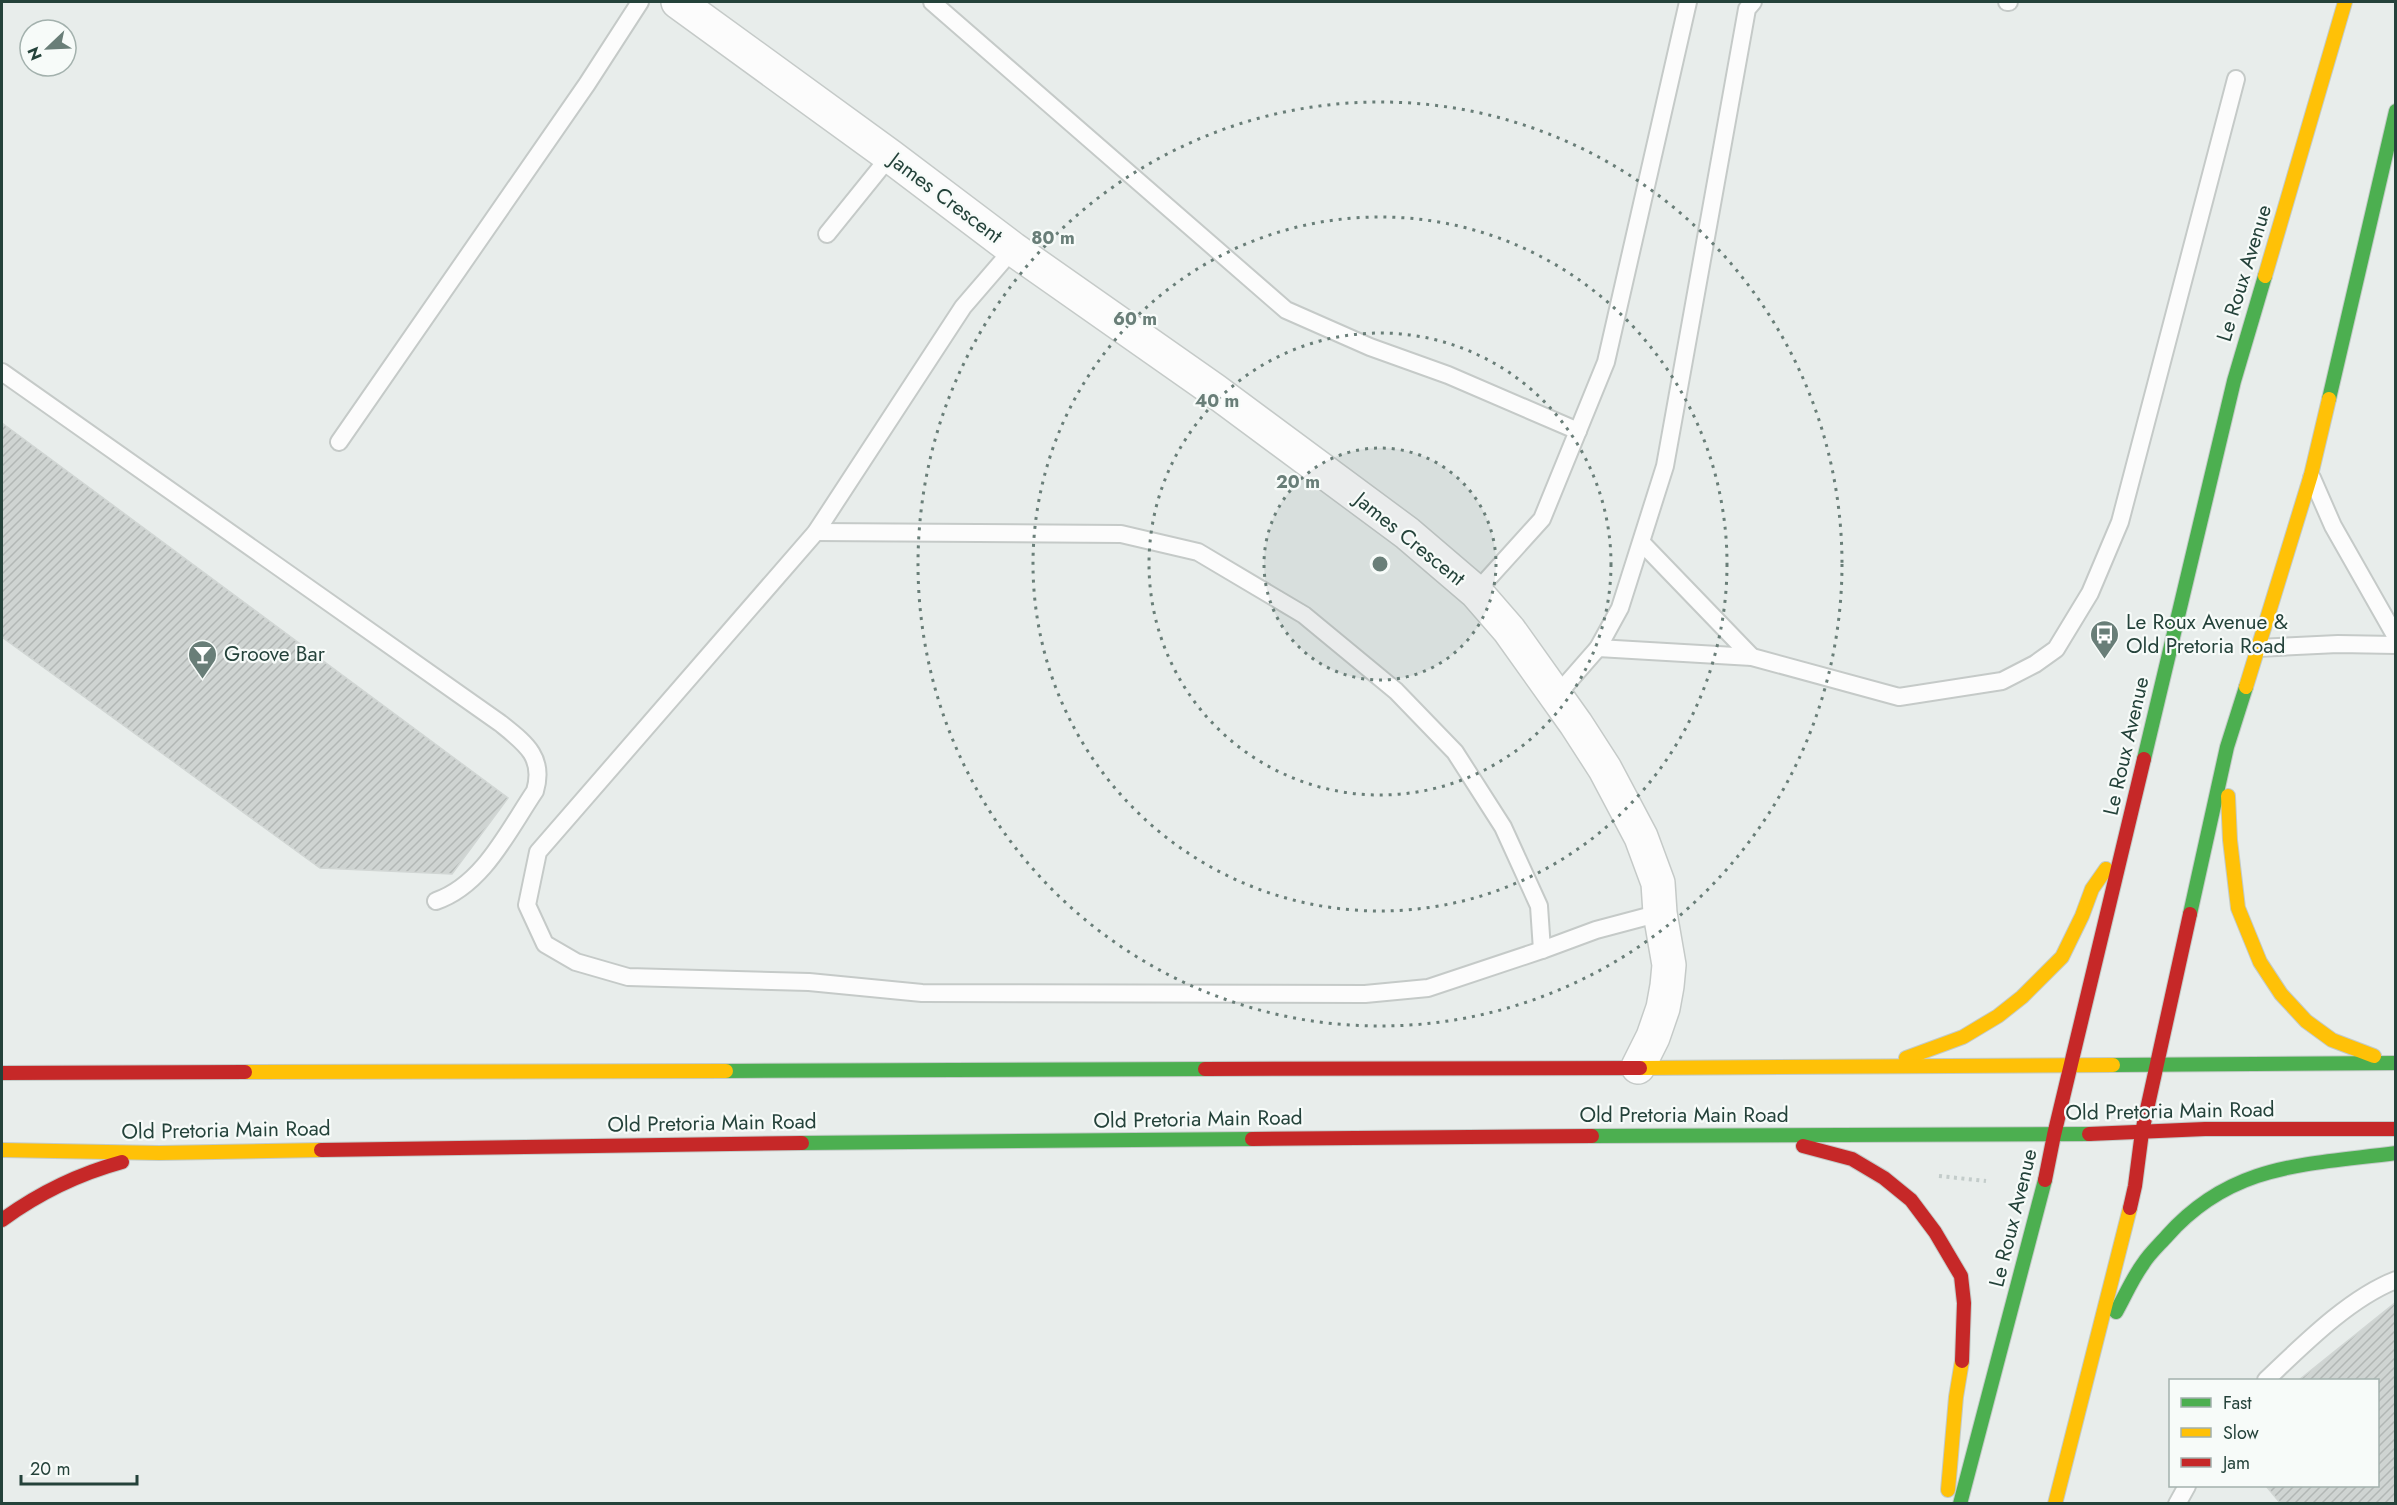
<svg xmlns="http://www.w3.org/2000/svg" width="2397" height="1505" font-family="Jost,sans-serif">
<defs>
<pattern id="building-hatch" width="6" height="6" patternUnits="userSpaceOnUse" patternTransform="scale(1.5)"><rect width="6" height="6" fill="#cfd4d2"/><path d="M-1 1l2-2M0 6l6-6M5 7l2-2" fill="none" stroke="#b2b7b5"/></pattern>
</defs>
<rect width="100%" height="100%" fill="#e8edeb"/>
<g fill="url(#building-hatch)" stroke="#d1d6d4" stroke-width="1.5">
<path d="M2 423 508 798 452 874 320 868 2 637Z"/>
<path d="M2396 1302V1504H2281L2266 1486H2378V1380H2299Z"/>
</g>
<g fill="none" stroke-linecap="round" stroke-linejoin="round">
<defs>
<g id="lane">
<path d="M932 2 1286 310 1370 347 1448 375 1578 431"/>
<path d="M2007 2H2009"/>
<path d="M827 234 890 156"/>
<path d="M1013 249 963 307 816 532 538 852 527 905 545 944 576 962 628 977 809 982 922 993 1365 994 1428 988 1542 950 1596 930 1660 913"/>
<path d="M2 372 500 723C525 743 545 757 535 791 508 831 483 885 436 901"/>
<path d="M339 442 587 84 640 2"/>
<path d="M2312 478 2333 526 2396 637"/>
<path d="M816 532 1121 534 1198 552 1304 615 1396 691 1455 752 1503 827 1539 906 1542 950"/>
<path d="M1642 543 1752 657"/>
<path d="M1476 592 1542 519 1606 362 1688 2"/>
<path d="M1598 648 1752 657 1899 697 2002 681 2035 664 2056 649 2090 593 2120 522 2236 79"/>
<path d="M2258 648 2338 644 2396 645"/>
<path d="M1556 696 1598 648 1620 608 1665 466 1747 9 1753 2"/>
<path d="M2266 1380C2302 1346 2349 1298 2396 1280"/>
<path d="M2177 1504 2187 1486"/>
</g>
<path id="street" d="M678 2 890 156 1013 249 1214 390 1407 533 1476 592 1509 630 1576 724 1605 769 1641 837 1658 883 1660 913 1669 965 1667 986 1663 1008 1653 1037 1638 1067"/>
<g id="fast">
<path d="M2329 399 2396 111"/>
<path d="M2144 759 2234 381 2265 276"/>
<path d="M2190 914 2227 747 2246 687"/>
<path d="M2113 1065 2396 1063"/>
<path d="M726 1071 1205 1069"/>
<path d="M1592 1136 2089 1134"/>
<path d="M802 1143 1252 1139"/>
<path d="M2116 1312C2125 1296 2132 1279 2143 1264 2149 1254 2159 1245 2167 1236 2232 1163 2305 1165 2396 1153"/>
<path d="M1960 1504 2045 1180"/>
</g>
<g id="slow">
<path d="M2265 276 2345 2"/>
<path d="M2246 687 2311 475 2329 399"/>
<path d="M2228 796 2230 840 2238 908 2260 962 2281 994 2306 1021 2332 1040 2374 1056"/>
<path d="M1906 1058 1963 1037 1998 1016 2022 997 2062 957 2082 916 2092 889 2106 869"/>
<path d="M1640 1068 2113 1065"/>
<path d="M245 1072 726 1071"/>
<path d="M2 1150 159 1153 321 1150"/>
<path d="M1948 1490 1956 1397 1962 1361"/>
<path d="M2055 1504 2130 1208"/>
</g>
<g id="jam">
<path d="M1205 1069 1640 1068"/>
<path d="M2 1073 245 1072"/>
<path d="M2089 1134 2205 1129H2396"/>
<path d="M1252 1139 1592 1136"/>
<path d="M1803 1146 1852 1159 1884 1178 1911 1200 1935 1232 1961 1276 1964 1303 1962 1361"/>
<path d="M321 1150 802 1143"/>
<path d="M2045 1180 2054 1135 2144 759"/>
<path d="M2130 1208 2135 1186 2142 1132 2190 914"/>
<path d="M2 1220C39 1193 78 1174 122 1162"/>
</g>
</defs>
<use href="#lane" stroke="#c5cac8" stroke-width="20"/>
<use href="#street" stroke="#c5cac8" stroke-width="36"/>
<use href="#fast" stroke="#c3cbc8" stroke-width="16"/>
<use href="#slow" stroke="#c3cbc8" stroke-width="16"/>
<use href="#jam" stroke="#c3cbc8" stroke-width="16"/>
<path stroke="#c3ccca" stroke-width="4" stroke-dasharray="3 4.5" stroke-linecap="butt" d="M1939 1176 1986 1181"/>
<use href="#lane" stroke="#fcfcfc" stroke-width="16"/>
<use href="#street" stroke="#fcfcfc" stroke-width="33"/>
<use href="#fast" stroke="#4caf50" stroke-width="14"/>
<use href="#slow" stroke="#ffc107" stroke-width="14"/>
<use href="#jam" stroke="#c62828" stroke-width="14"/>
</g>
<circle cx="1380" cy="564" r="116" fill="#697e78" fill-opacity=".12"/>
<g fill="none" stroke="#697e78" stroke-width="3" stroke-dasharray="3 6">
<circle cx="1380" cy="564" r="116"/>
<circle cx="1380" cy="564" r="231"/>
<circle cx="1380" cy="564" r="347"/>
<circle cx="1380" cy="564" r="462"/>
</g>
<defs>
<symbol id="bus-pin" viewBox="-11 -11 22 30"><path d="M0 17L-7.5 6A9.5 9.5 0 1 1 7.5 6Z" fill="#697e78" stroke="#f7fbf9"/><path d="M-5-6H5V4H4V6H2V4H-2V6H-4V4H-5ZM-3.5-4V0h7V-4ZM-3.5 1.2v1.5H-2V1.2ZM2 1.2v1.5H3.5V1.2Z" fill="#fff"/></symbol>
<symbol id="bar-pin" viewBox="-11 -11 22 30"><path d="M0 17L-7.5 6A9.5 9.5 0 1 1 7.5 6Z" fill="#697e78" stroke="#f7fbf9"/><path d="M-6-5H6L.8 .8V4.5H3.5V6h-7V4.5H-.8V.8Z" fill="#fff"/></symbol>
</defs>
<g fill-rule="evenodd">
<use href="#bus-pin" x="2088" y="618" width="33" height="45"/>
<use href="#bar-pin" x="186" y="638" width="33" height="45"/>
</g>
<g text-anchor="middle" stroke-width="4.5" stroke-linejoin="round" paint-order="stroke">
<g font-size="21" fill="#24423a" stroke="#f7fbf9">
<text transform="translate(946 198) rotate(37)" y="7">James Crescent</text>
<text transform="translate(2244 273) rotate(-73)" y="7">Le Roux Avenue</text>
<text transform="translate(1410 539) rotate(39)" y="7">James Crescent</text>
<text transform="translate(2126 746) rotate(-77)" y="7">Le Roux Avenue</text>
<text transform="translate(2170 1111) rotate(-1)" y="7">Old Pretoria Main Road</text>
<text x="1684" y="1122">Old Pretoria Main Road</text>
<text transform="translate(1198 1119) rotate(-1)" y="7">Old Pretoria Main Road</text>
<text transform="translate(712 1123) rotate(-1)" y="7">Old Pretoria Main Road</text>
<text transform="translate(226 1130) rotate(-1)" y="7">Old Pretoria Main Road</text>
<text transform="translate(2013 1218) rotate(-76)" y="7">Le Roux Avenue</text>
</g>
<g font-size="21" fill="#24423a" stroke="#f7fbf9" text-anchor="start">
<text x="2126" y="629">Le Roux Avenue &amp;<tspan x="2126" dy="24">Old Pretoria Road</tspan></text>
<text x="224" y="661">Groove Bar</text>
</g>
</g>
<circle cx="1380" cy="564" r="9" fill="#697e78" stroke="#f7fbf9" stroke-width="3"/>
<g font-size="18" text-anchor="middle" font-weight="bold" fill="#697e78" stroke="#f7fbf9" stroke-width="4.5" stroke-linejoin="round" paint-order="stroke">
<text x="1053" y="244">80 m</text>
<text x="1135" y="325">60 m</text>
<text x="1217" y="407">40 m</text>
<text x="1298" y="488">20 m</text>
</g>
<rect width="2397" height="1505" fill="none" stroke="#24423a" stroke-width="6"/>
<rect x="2169" y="1379" width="210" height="108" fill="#f7fbf9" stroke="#a3b1ad" stroke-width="1.5"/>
<rect x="2181" y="1398" width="30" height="9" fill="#4caf50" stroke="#a3b1ad" stroke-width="1.5"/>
<text x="2223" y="1409" font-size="18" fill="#24423a">Fast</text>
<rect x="2181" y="1428" width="30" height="9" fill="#ffc107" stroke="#a3b1ad" stroke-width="1.5"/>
<text x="2223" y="1439" font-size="18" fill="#24423a">Slow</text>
<rect x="2181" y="1458" width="30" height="9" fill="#c62828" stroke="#a3b1ad" stroke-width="1.5"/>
<text x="2223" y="1469" font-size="18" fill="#24423a">Jam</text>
<g transform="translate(48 48) rotate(247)"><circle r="28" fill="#f7fbf9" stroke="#a3b1ad" stroke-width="1.5"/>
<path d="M0-4.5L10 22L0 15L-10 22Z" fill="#697e78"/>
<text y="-9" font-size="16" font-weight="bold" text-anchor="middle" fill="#24423a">N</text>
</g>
<path d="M21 1475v9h116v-9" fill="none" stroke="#24423a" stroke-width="3"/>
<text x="30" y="1475" font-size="18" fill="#24423a" stroke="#f7fbf9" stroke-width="4.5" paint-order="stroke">20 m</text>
</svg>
